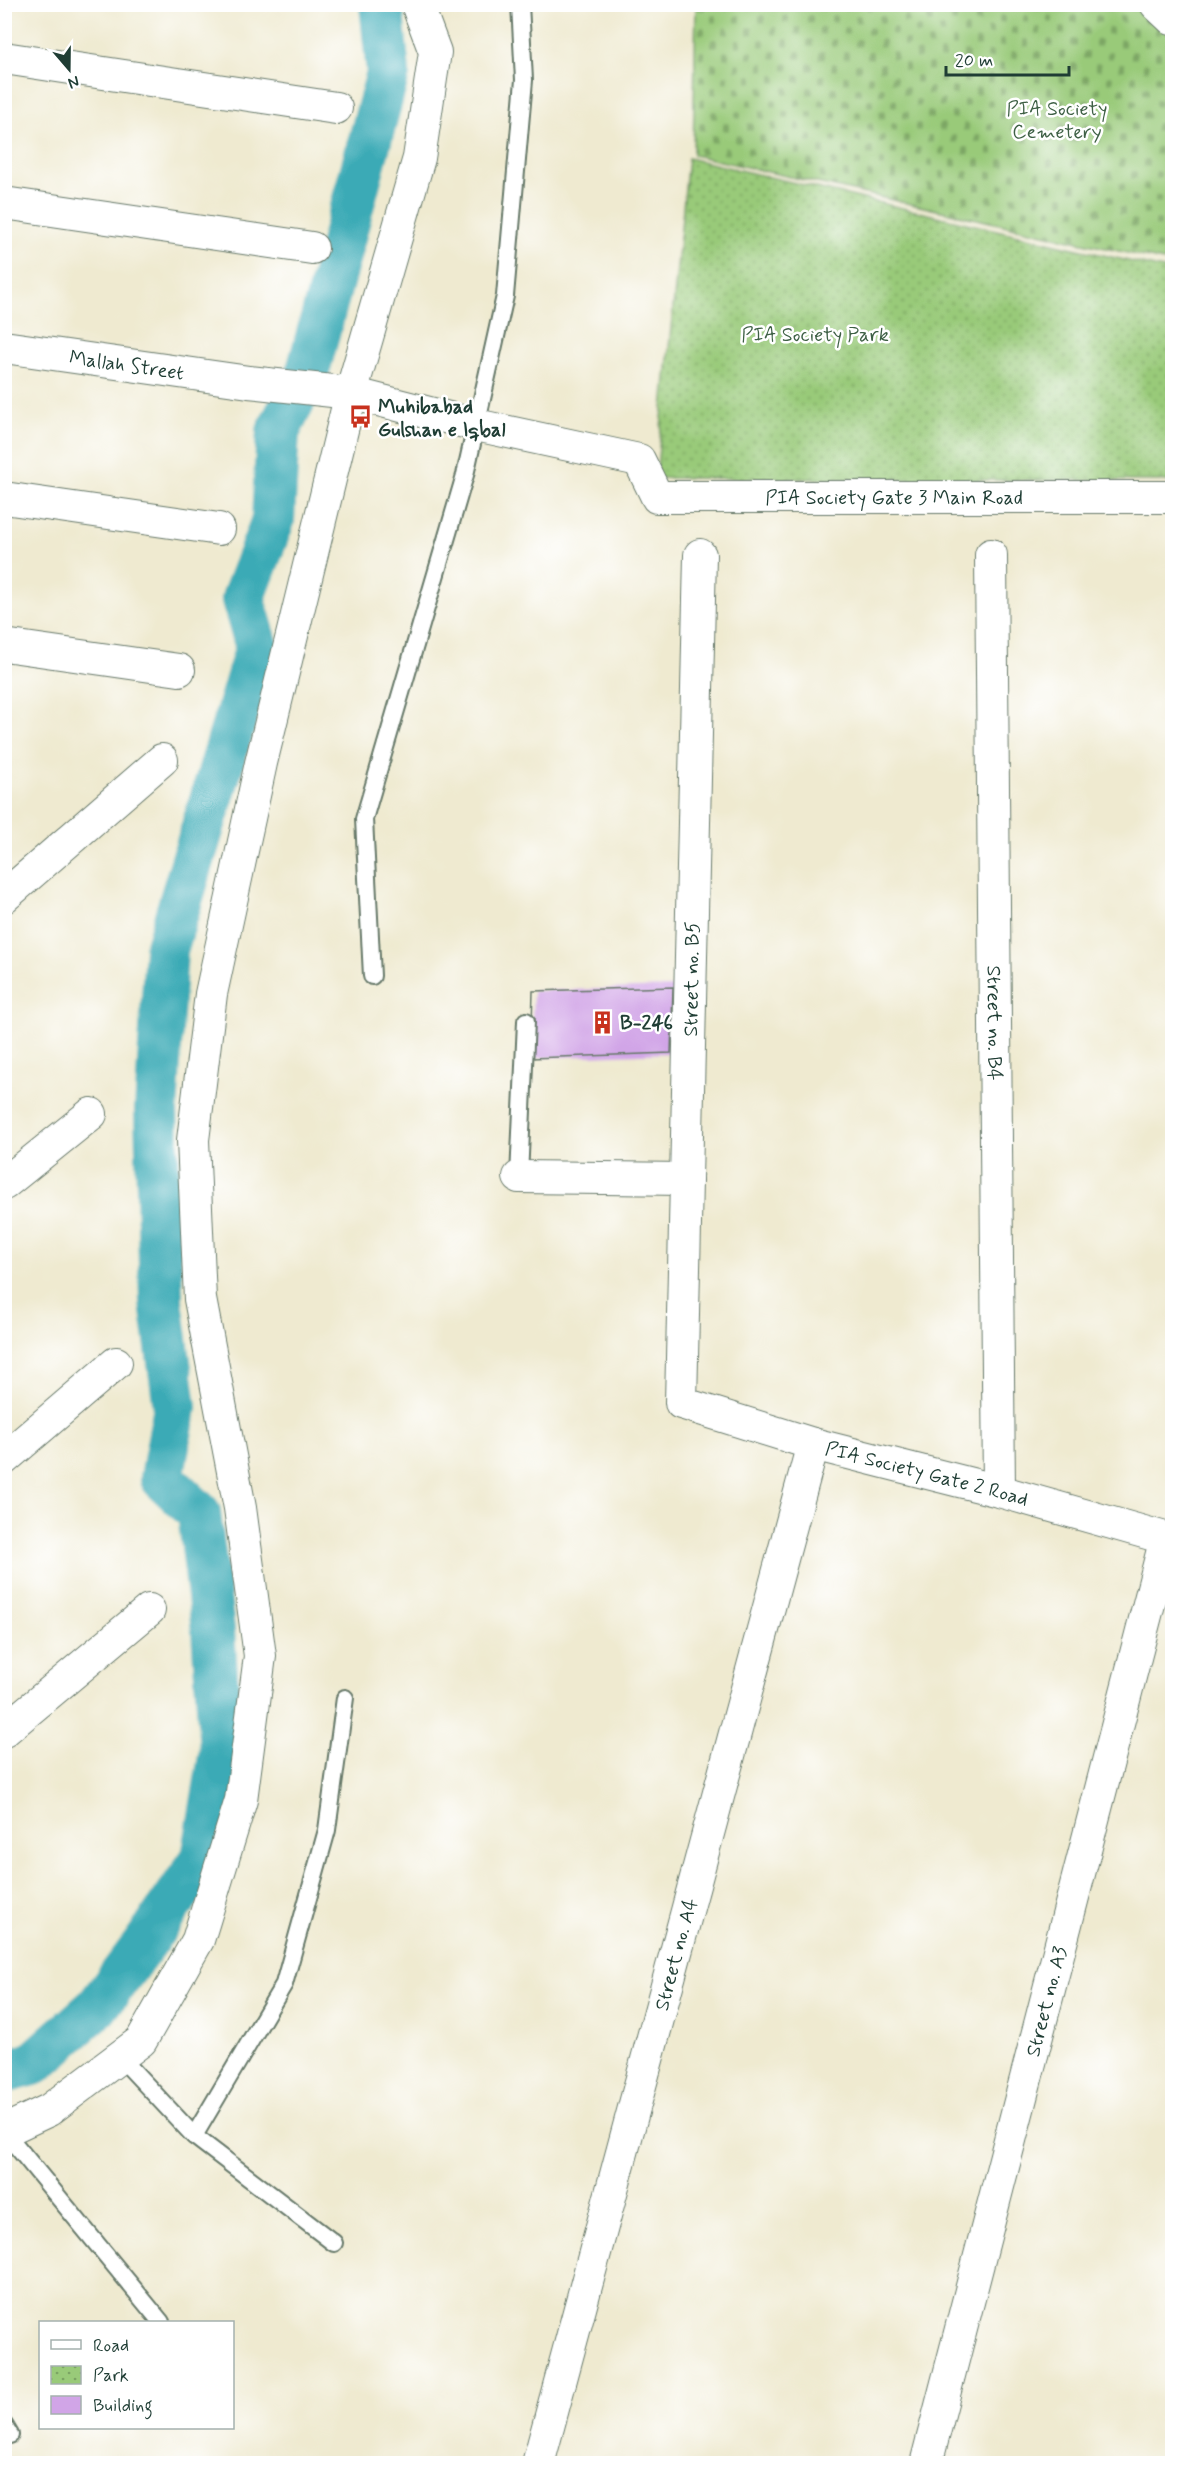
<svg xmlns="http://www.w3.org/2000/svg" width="1177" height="2468" font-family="Mynerve,sans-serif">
<defs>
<pattern id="cemetery-stones" width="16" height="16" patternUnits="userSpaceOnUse" patternTransform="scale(1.5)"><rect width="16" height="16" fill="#99ca79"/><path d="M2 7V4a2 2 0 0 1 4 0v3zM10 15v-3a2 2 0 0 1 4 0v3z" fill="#7ca564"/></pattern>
<pattern id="park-dots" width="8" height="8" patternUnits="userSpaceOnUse" patternTransform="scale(1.5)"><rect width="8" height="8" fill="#99ca79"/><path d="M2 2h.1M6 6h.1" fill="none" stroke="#7ca564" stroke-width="1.8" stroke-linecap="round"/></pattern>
</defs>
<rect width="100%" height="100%" fill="#fff"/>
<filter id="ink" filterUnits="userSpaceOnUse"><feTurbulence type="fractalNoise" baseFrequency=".0167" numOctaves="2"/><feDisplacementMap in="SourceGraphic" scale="12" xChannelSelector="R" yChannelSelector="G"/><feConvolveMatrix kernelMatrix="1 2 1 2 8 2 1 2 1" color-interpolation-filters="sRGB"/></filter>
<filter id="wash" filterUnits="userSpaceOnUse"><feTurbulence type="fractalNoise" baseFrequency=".008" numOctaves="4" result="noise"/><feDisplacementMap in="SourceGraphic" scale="24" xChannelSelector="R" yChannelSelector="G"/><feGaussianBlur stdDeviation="1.35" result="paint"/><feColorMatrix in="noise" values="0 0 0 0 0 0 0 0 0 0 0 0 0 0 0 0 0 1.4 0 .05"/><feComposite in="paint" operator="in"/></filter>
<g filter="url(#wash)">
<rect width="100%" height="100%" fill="#efead0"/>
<path fill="url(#cemetery-stones)" stroke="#5c8456" stroke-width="1.5" d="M1149 4 1172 25V263L693 155 696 5Z"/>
<path fill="url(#park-dots)" stroke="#5c8456" stroke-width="1.5" d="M688 158 1172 271V481L656 478Z"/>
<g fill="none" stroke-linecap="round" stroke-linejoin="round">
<path stroke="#3aaab6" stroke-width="44" d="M4 2072 33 2064 97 2007 145 1943 203 1858 221 1751 213 1630 199 1513 162 1478 175 1407 161 1302 156 1111 166 950 257 647 243 599 273 520 278 432 308 371 388 73 381 4"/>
</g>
<g id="blocks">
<path fill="#d1a5e7" d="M673 987 671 1053 531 1058 533 991Z"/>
</g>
</g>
<g filter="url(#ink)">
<use href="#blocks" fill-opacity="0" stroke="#687a6b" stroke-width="1.5"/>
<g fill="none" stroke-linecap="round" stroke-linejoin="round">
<defs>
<g id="service">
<path d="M372 976 364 819 465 475 505 296 524 80 520 4"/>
<path d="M519 1177 526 1021"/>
<path d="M120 2057 194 2136 334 2243"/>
<path d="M4 2131 161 2322"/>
<path d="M194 2136 284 1984 327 1830 345 1698"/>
<path d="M4 2425 10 2435"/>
</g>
<g id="minor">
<path d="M1156 4 1172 19"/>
<path d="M4 58 336 108"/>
<path d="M4 203 312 248"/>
<path id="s1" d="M4 347 249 382 351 393 476 425 639 460 657 497H1172"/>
<path d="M4 498 219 529"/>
<path id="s2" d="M700 555 681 1403 813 1444 999 1491 1172 1540"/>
<path id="s3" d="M991 555 999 1491"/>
<path d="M4 645 179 670"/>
<path d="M4 897 162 760"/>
<path d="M519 1177 686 1179"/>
<path d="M4 1184 91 1114"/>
<path d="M4 1459 116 1363"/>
<path d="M4 1731 149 1610"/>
<path d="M4 2131 49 2110 141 2041 198 1940 241 1800 260 1656 240 1508 200 1299 193 1140 211 994 261 763 351 393 419 158 435 52 417 4"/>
<path id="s4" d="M538 2464 813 1444"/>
<path id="s5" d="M926 2464 1166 1538"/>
</g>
</defs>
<use href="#service" stroke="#687a6b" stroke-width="20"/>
<use href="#minor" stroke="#687a6b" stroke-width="34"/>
<use href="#service" stroke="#fff" stroke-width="16"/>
<use href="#minor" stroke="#fff" stroke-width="32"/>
</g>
</g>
<defs>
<symbol id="bus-bare" viewBox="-9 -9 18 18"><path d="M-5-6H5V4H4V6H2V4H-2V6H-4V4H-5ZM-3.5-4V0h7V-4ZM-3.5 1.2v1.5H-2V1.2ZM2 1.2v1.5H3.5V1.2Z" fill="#c8321e" stroke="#fff" stroke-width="2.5" paint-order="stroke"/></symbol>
<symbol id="building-bare" viewBox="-9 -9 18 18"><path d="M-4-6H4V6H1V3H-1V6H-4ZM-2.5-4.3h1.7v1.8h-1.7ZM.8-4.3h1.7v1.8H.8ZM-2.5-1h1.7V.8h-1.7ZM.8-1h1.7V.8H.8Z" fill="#c8321e" stroke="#fff" stroke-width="2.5" paint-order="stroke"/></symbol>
</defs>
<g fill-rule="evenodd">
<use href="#bus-bare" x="344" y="400" width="33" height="33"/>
<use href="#building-bare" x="586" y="1006" width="33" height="33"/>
</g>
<g text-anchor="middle" stroke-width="5" stroke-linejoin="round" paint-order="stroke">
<g font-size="20" fill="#3e6045" stroke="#fff">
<text x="1057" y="115">PIA Society<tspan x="1057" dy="23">Cemetery</tspan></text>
<text x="815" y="341">PIA Society Park</text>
</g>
<g font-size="20" fill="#1f3d34" stroke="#fff">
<text dy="7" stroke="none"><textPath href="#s1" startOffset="124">Mallah Street</textPath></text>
<text dy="7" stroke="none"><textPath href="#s1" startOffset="924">PIA Society Gate 3 Main Road</textPath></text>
<text transform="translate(691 979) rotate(-89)" y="7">Street no. B5</text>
<text dy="7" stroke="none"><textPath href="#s3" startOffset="468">Street no. B4</textPath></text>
<text dy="7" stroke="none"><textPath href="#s2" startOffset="1104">PIA Society Gate 2 Road</textPath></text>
<text dy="7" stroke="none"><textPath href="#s4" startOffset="528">Street no. A4</textPath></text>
<text dy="7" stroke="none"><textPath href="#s5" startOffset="478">Street no. A3</textPath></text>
</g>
<g font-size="20" font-weight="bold" fill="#1f3d34" stroke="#fff" text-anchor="start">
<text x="378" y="413">Muhibabad<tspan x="378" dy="23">Gulshan e Iqbal</tspan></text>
<text x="620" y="1029">B-246</text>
</g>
</g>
<rect width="1177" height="2468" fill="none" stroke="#fff" stroke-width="24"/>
<rect x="39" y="2321" width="195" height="108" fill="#ffffff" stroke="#a5b1ae" stroke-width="1.5"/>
<rect x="51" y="2340" width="30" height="9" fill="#ffffff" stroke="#a5b1ae" stroke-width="1.5"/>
<text x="93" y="2351" font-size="18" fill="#1f3d34">Road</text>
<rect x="51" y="2366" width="30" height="18" fill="url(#park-dots)" stroke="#a5b1ae" stroke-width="1.5"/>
<text x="93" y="2381" font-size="18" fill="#1f3d34">Park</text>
<rect x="51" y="2396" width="30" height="18" fill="#d1a5e7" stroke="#a5b1ae" stroke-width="1.5"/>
<text x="93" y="2411" font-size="18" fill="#1f3d34">Building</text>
<g transform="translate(69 69) rotate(160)" stroke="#ffffff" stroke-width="4.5" paint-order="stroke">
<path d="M0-4.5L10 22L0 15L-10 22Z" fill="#1f3d34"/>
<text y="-9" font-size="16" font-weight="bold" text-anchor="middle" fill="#1f3d34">N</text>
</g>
<path d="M946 66v9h123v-9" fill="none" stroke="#1f3d34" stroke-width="3"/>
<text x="955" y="66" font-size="18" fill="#1f3d34" stroke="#ffffff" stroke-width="4.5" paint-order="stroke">20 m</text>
</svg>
